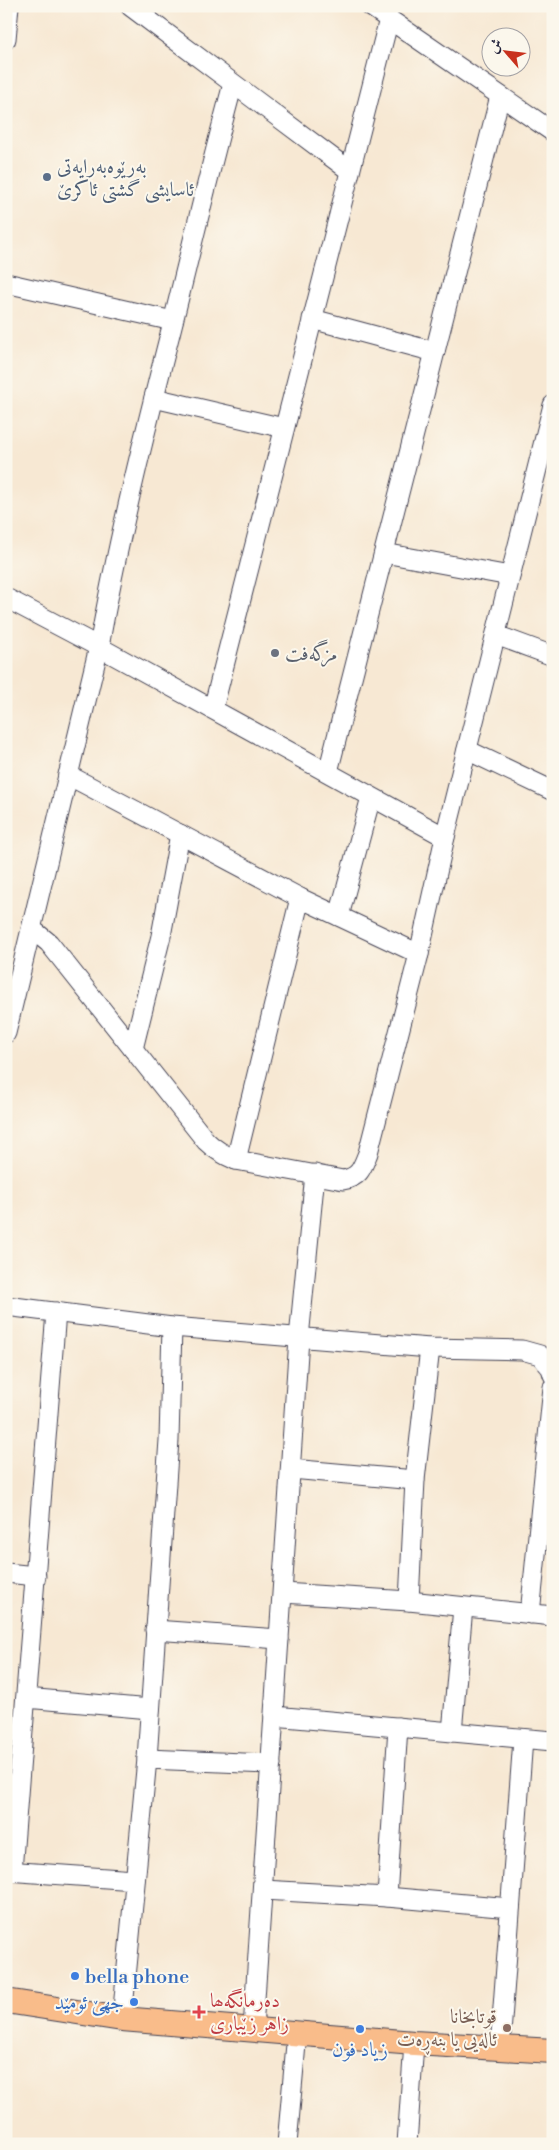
<svg xmlns="http://www.w3.org/2000/svg" width="559" height="2150" font-family="'Libre Bodoni',Amiri,serif">
<rect width="100%" height="100%" fill="#fbf7ec"/>
<filter id="ink" filterUnits="userSpaceOnUse"><feTurbulence type="fractalNoise" baseFrequency=".02" numOctaves="2"/><feDisplacementMap in="SourceGraphic" scale="10" xChannelSelector="R" yChannelSelector="G"/><feConvolveMatrix kernelMatrix="1 2 1 2 8 2 1 2 1" color-interpolation-filters="sRGB"/></filter>
<filter id="wash" filterUnits="userSpaceOnUse"><feTurbulence type="fractalNoise" baseFrequency=".0096" numOctaves="4" result="noise"/><feDisplacementMap in="SourceGraphic" scale="20" xChannelSelector="R" yChannelSelector="G"/><feGaussianBlur stdDeviation="1.12" result="paint"/><feColorMatrix in="noise" values="0 0 0 0 0 0 0 0 0 0 0 0 0 0 0 0 0 1.4 0 .05"/><feComposite in="paint" operator="in"/></filter>
<g filter="url(#wash)">
<rect width="100%" height="100%" fill="#f7e8d3"/>
</g>
<g filter="url(#ink)">
<g fill="none" stroke-linecap="round" stroke-linejoin="round">
<defs>
<g id="minor">
<path d="M130 6 350 171"/>
<path d="M370 6 553 132"/>
<path d="M6 39 9 6"/>
<path d="M6 283 173 321"/>
<path d="M312 319 435 352"/>
<path d="M154 398 284 428"/>
<path d="M384 553 510 576"/>
<path d="M6 598 99 647 445 837"/>
<path d="M496 635 553 656"/>
<path d="M213 709 389 19"/>
<path d="M467 750 553 791"/>
<path d="M328 772 500 96"/>
<path d="M68 775 300 898 419 954"/>
<path d="M339 916 371 797"/>
<path d="M33 930 49 943 206 1141C215 1150 224 1155 236 1160L343 1180C360 1177 362 1168 368 1153L419 954 445 837 553 405"/>
<path d="M6 1033 99 647C118 539 145 432 172 326 192 245 211 164 233 84"/>
<path d="M133 1049 161 936 180 834"/>
<path d="M236 1160 300 898"/>
<path d="M6 1306 172 1327 430 1348 522 1350 540 1355 551 1368 553 1375"/>
<path d="M291 1469 415 1480"/>
<path d="M6 1573 36 1576"/>
<path d="M283 1593 409 1601 553 1616"/>
<path d="M409 1601 415 1480 430 1348"/>
<path d="M530 1614 553 1387"/>
<path d="M155 1630 279 1639"/>
<path d="M26 1698 150 1709"/>
<path d="M274 1716 553 1741"/>
<path d="M452 1732 463 1607"/>
<path d="M147 1759 271 1764"/>
<path d="M6 1871 135 1880"/>
<path d="M12 1871 56 1312"/>
<path d="M263 1890 387 1897 510 1908"/>
<path d="M387 1897 398 1727"/>
<path d="M122 2019 147 1759 169 1440 172 1327"/>
<path d="M253 2029 299 1338 315 1174"/>
<path d="M500 2047 523 1739"/>
<path d="M287 2144 297 2033"/>
<path d="M407 2144 414 2043"/>
</g>
<path id="major" d="M6 2001 122 2019 414 2043 553 2051"/>
</defs>
<use href="#minor" stroke="#424052" stroke-width="21"/>
<use href="#major" stroke="#424052" stroke-width="26"/>
<use href="#minor" stroke="#fff" stroke-width="19"/>
<use href="#major" stroke="#f9bc8a" stroke-width="24"/>
</g>
</g>
<circle fill="#5c6f8a" stroke="#fbf7ec" stroke-width="2" cx="47" cy="177" r="5"/>
<circle fill="#6b7280" stroke="#fbf7ec" stroke-width="2" cx="275" cy="653" r="5"/>
<g fill="#3f7fe0" stroke="#fbf7ec" stroke-width="2">
<circle cx="75" cy="1976" r="5"/>
<circle cx="134" cy="2002" r="5"/>
<circle cx="360" cy="2029" r="5"/>
</g>
<path fill="#e0444e" stroke="#fbf7ec" stroke-width="2" d="M196.5 2004.5h5v5h5v5h-5v5h-5v-5h-5v-5h5z"/>
<circle fill="#8d6e63" stroke="#fbf7ec" stroke-width="2" cx="507" cy="2028" r="5"/>
<g text-anchor="middle" stroke-width="4" stroke-linejoin="round" paint-order="stroke">
<g font-size="20" fill="#4e5e75" stroke="#fbf7ec" text-anchor="start">
<text x="57" y="173">بەرێوەبەرایەتی<tspan x="57" dy="23">ئاسایشی گشتی ئاکرێ</tspan></text>
</g>
<g font-size="20" fill="#5b616d" stroke="#fbf7ec" text-anchor="start">
<text x="285" y="660">مزگەفت</text>
</g>
<g font-size="20" fill="#366cbe" stroke="#fbf7ec" text-anchor="start">
<text x="85" y="1983">bella phone</text>
<text x="124" y="2009" text-anchor="end">جھێ ئومێد</text>
<text x="360" y="2056" text-anchor="middle">زياد فون</text>
</g>
<g font-size="20" fill="#be3a42" stroke="#fbf7ec" text-anchor="start">
<text x="210" y="2007">دەرمانگەھا<tspan x="210" dy="23">زاهر زێباری</tspan></text>
</g>
<g font-size="20" fill="#785e54" stroke="#fbf7ec" text-anchor="end">
<text x="497" y="2023">قوتابخانا<tspan x="497" dy="23">ئالەیی یا بنەڕەت</tspan></text>
</g>
</g>
<rect width="559" height="2150" fill="none" stroke="#fbf7ec" stroke-width="25"/>
<g transform="translate(506 52) rotate(298)"><circle r="24" fill="#fbf7ec" stroke="#a4a2a5"/>
<path d="M0-4L9 19L0 12L-9 19Z" fill="#c8321e"/>
<text y="-8" font-size="14" font-weight="bold" text-anchor="middle" fill="#22223b">ش</text>
</g>
</svg>
